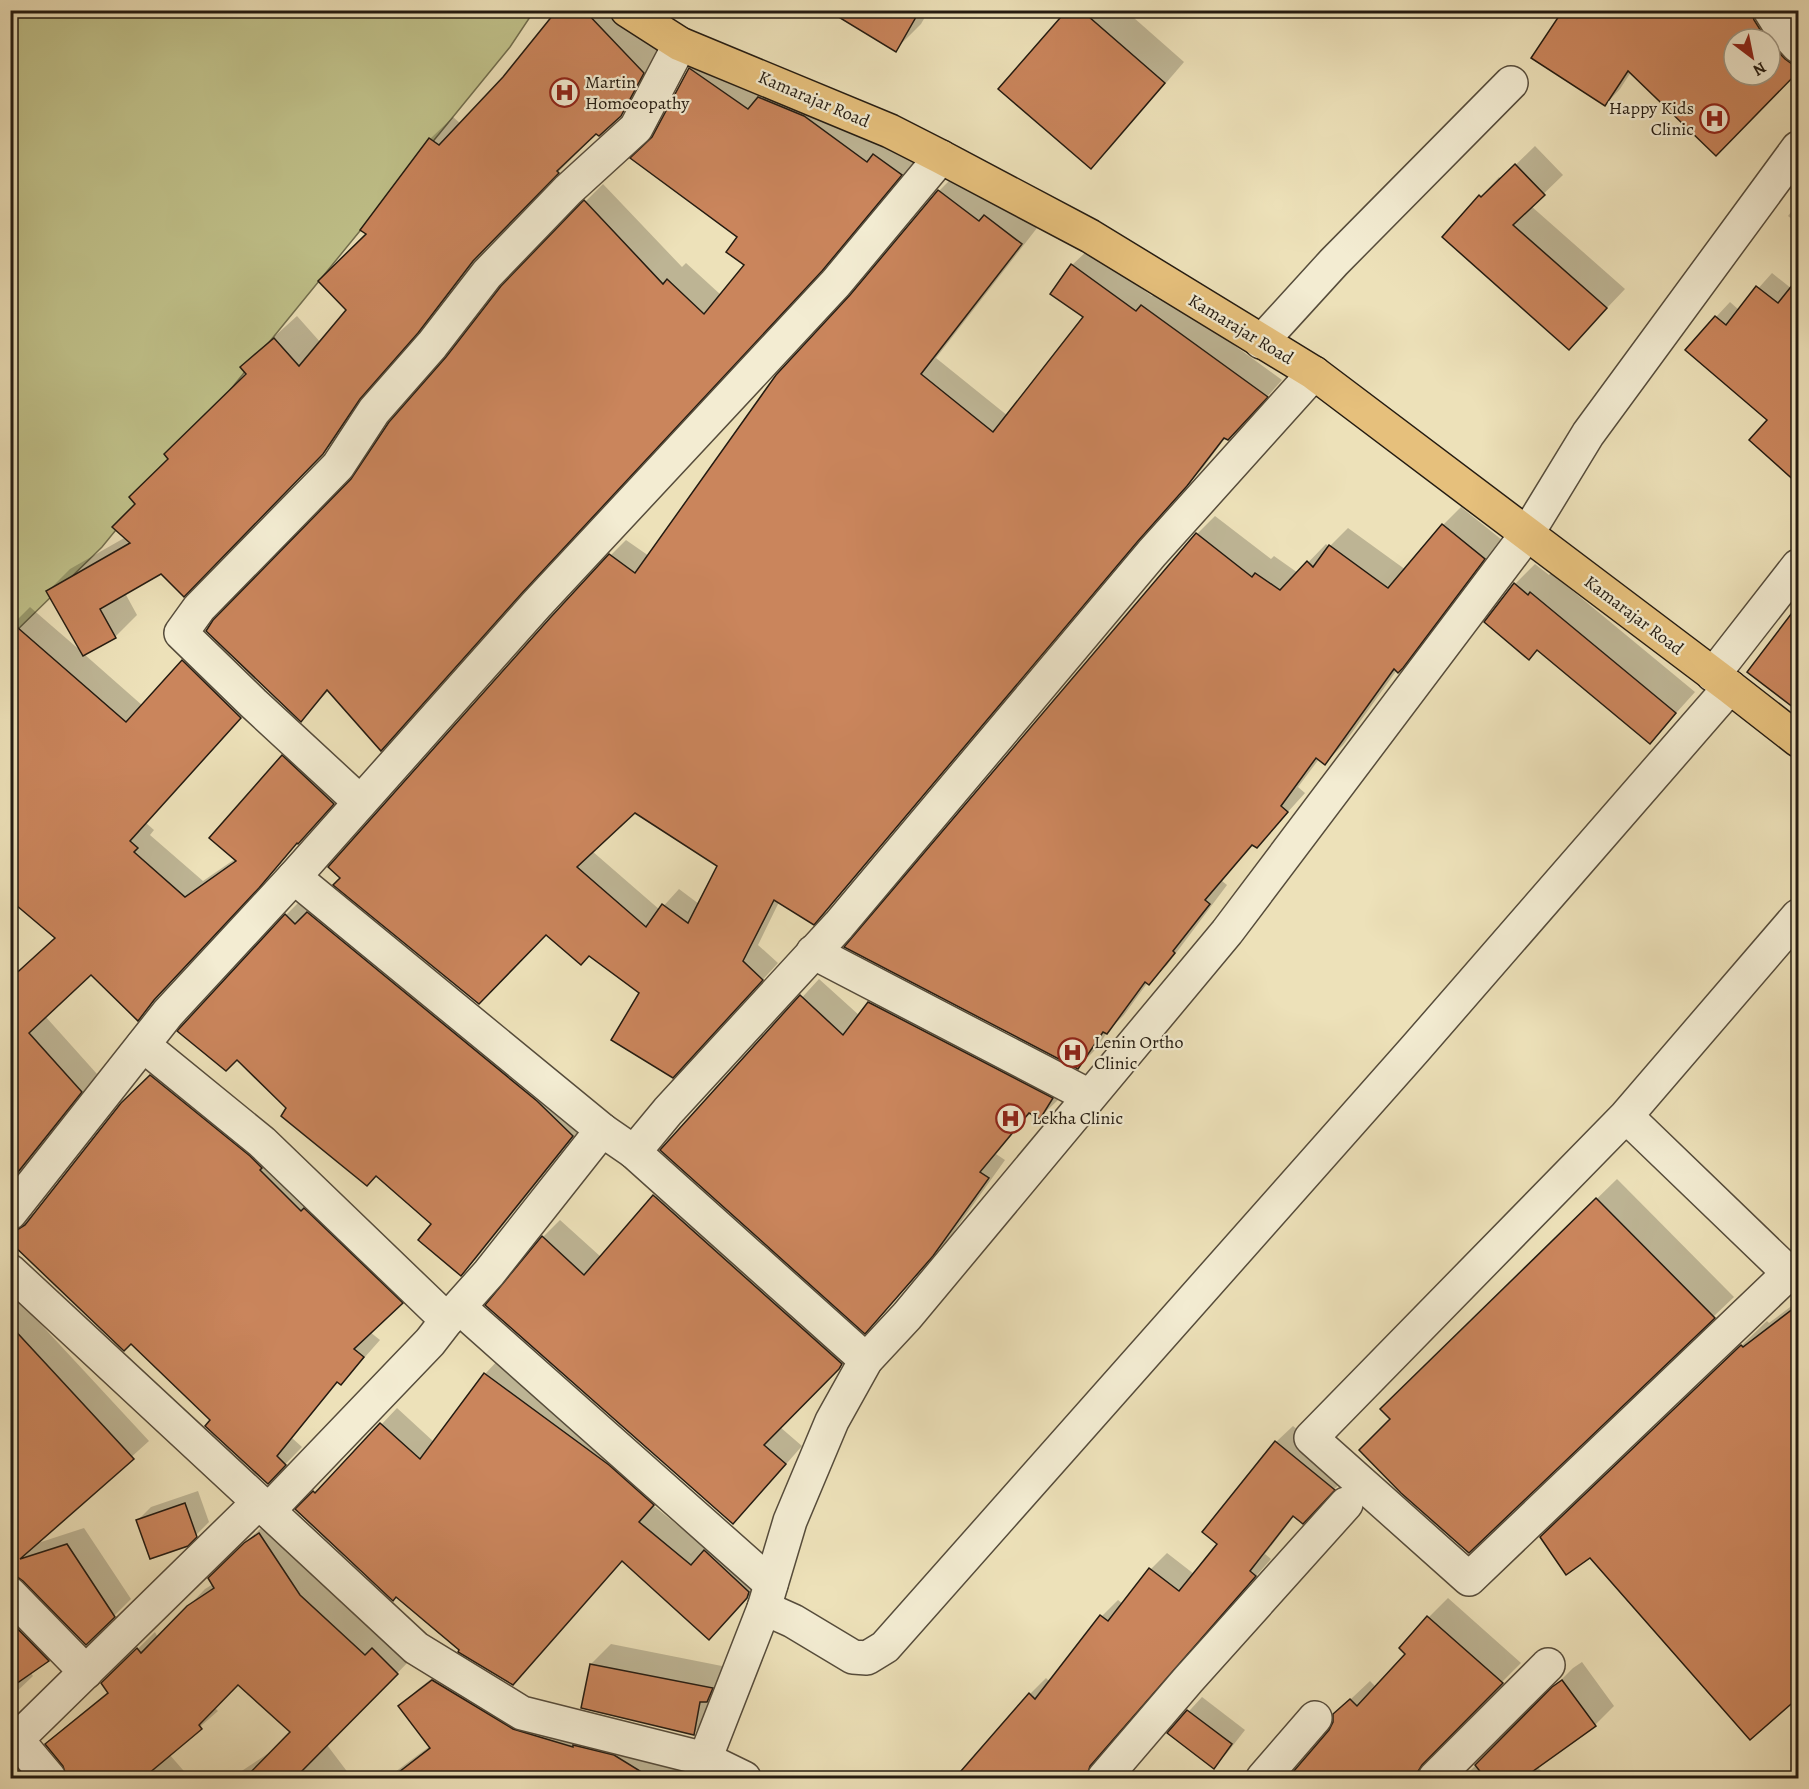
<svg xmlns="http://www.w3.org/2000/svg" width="1809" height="1789" font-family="Alegreya,serif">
<rect width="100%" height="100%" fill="#ede1b9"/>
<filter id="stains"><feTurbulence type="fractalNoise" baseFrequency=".00333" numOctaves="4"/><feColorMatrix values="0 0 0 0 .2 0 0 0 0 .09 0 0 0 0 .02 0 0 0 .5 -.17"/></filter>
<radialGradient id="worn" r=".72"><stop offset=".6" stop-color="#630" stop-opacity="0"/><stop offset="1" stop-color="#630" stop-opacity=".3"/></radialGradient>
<path fill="#c0c18a" stroke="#726e4e" stroke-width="1.5" d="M11 11H534L510 47 102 547 11 636Z"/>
<g fill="#0003" fill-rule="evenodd">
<path d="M559 10H627L665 50 643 92 620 115 596 132 578 149 580 150 495 237 440 309 382 375 345 430 206 573 161 572 125 593 137 615 115 637 84 654 143 706 200 644 257 700 146 823 154 830 150 835 203 881 235 859 283 756 299 739 350 786 138 1019 91 973 45 1016 97 1074 10 1186V980L56 937 10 627 30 607 82 652 48 591 70 569 126 537 137 504 170 459 248 374 243 367 265 345 297 316 321 343 348 310 368 234 430 139 453 117 461 124 504 78Z"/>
<path d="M835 10H929L921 24 895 50Z"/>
<path d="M1069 10H1125L1184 62 1111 147 1091 167Z"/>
<path d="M1567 10H1760L1798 48V70L1716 154 1631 72 1620 89 1605 105ZM1734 39H1770V75H1734Z"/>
<path d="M708 51 919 156 840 251 540 573 381 749 329 690 301 720 353 480 585 202 603 184 682 267 686 263 721 295 746 265 739 237 654 137 690 69Z"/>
<path d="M1535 146 1563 175 1531 206 1625 289 1569 348 1444 237 1499 177 1501 179Z"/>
<path d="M955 175 995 205 1000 200 1037 228 936 358 1008 416 1085 317 1072 265 1088 250 1152 296 1158 290 1282 380 1244 423 1226 437 1202 469 1153 523 829 907 813 923 779 902 758 945 778 963 689 1060 641 993 589 954 546 933 610 556 626 540 649 556 852 296 939 191ZM635 811 719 865 699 904 679 889 660 910 592 851Z"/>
<path d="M1798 203V224L1788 216Z"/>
<path d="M1772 273 1792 289 1798 280V482L1751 440 1770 420 1716 317 1730 302 1739 310Z"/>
<path d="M1461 507 1502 540 1421 648 1397 670 1343 745 1325 763 1319 759 1298 787 1305 793 1257 846 1254 844 1222 881 1227 885 1167 965 1148 982 1124 1015 1108 1031 1096 1049 1078 1067 1197 534 1215 516 1271 559 1274 556 1298 573 1326 544 1329 547 1348 528 1406 570 1443 525Z"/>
<path d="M1535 564 1549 575 1551 573 1695 692 1650 742 1538 649 1529 658 1515 584Z"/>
<path d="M1798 608V709L1750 671Z"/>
<path d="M301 900 587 1120 476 1259 461 1274 433 1224 377 1175 288 1108 286 915Z"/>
<path d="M819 979 860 1016 887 985 1069 1080 1058 1100 1040 1117 1031 1112 996 1154 1005 1160 950 1237 865 1332 662 1150Z"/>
<path d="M168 1059 418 1286 370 1332 380 1340 357 1366 341 1383 339 1381 292 1438 302 1447 268 1482 212 1420 131 1342 10 1239V1205L24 1215 35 1214 122 1104Z"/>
<path d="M672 1179 856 1350 780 1427 802 1446 750 1505 487 1305 543 1237 560 1220 601 1257Z"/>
<path d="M1617 1179 1734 1297 1713 1317 1392 1419 1382 1409Z"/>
<path d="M10 1291 149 1441 35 1544 84 1528 131 1599 114 1616 15 1574H10Z"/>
<path d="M1798 1291V1696L1751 1738 1567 1513 1767 1321 1769 1323 1794 1304 1790 1300Z"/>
<path d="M500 1358 668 1488 654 1506 707 1549 720 1536 763 1581 725 1622 623 1560 513 1684 461 1650 298 1509 330 1476 331 1478 397 1408 434 1442 485 1374Z"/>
<path d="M1293 1426 1350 1473 1319 1505 1295 1515 1265 1554 1271 1559 1106 1748 1101 1756 1113 1778H964L1030 1694 1046 1678 1050 1682 1102 1616 1118 1600 1123 1604 1151 1569 1167 1553 1194 1574 1219 1543 1276 1442Z"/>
<path d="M198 1491 209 1522 187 1544 138 1520 151 1507Z"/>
<path d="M263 1526 414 1656 327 1745 352 1778H231L275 1749 292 1731 238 1683 215 1708 218 1711 169 1754 190 1778H69L65 1766 47 1745 64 1728 109 1691 103 1683 155 1632 158 1638 205 1589 213 1584 210 1578Z"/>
<path d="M10 1586 65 1644 49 1660 31 1673 33 1676 10 1698Z"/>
<path d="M1448 1598 1521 1663 1440 1744 1435 1753 1436 1764 1449 1777 1460 1778 1469 1772 1573 1668 1582 1662 1614 1706 1595 1725 1537 1766 1547 1778H1289L1330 1731 1335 1722 1334 1715 1370 1681 1376 1687 1407 1653 1429 1617Z"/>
<path d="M611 1644 732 1668 713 1713 693 1734 591 1664Z"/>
<path d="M450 1664 682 1769 676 1778H387L430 1746 400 1706 417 1690Z"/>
<path d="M1202 1697 1245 1730 1227 1753 1214 1767 1169 1733Z"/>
<path d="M1137 1773 1143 1778H1129Z"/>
<path d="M775 1774 784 1778H754L757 1775 766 1777Z"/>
</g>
<g fill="#ca855c" stroke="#241b11" stroke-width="1.5" fill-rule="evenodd">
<path d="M557 10H584L644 73 621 116 599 136 596 134 557 171 559 173 473 261 418 333 360 399 323 454 184 597 161 574 100 609 116 638 83 656 46 591 130 543 112 527 135 504 129 497 168 459 164 454 246 374 240 367 274 338 299 366 346 310 318 281 366 234 360 230 429 138 439 145 503 77Z"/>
<path d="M827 10H920L896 52Z"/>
<path d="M1067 10H1081L1165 83 1091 169 998 89Z"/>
<path d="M1563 10H1751L1754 20 1766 39H1734V75H1770V43L1785 59 1792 64H1798V72L1716 156 1628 71 1605 106 1531 58Z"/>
<path d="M689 68 748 109 758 97 804 116 867 162 873 154 902 175 822 271 522 593 381 751 327 690 301 722 206 631 213 620 351 479 389 422 446 357 501 286 581 203 584 200 663 284 667 279 704 314 744 265 726 252 737 237 630 158 652 137Z"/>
<path d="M1515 164 1545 195 1513 225 1607 308 1569 350 1442 237 1479 195 1481 197Z"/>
<path d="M938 190 979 221 984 215 1022 244 921 374 993 432 1083 317 1050 294 1071 264 1136 311 1141 305 1268 397 1228 440 1224 438 1187 486 1138 541 814 925 774 900 743 961 763 980 673 1078 611 1040 639 993 589 956 581 965 546 935 479 1004 333 885 340 878 328 867 550 618 609 554 635 573 776 375 850 295ZM635 813 717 866 688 923 662 904 646 927 577 867Z"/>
<path d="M1798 278V484L1749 440 1767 420 1685 350 1715 316 1726 325 1756 286 1778 303Z"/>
<path d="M1442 524 1485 559 1403 668 1398 673 1394 669 1325 765 1316 758 1281 806 1288 812 1257 848 1252 845 1205 900 1210 904 1173 951 1175 953 1149 985 1145 982 1107 1034 1103 1032 1078 1069 844 947 1196 533 1252 577 1255 573 1280 590 1307 561 1313 567 1329 545 1388 588Z"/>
<path d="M1514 583 1528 595 1530 592 1676 713 1650 744 1537 650 1529 660 1484 622Z"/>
<path d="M1798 605V711L1747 672Z"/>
<path d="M10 621 126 722 182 660 241 718 130 841 138 848 134 852 185 897 236 861 209 838 282 755 334 804 298 844 297 843 259 888 154 1000 138 1021 91 975 29 1033 82 1092 10 1182V979L55 938 10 900Z"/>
<path d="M307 912 537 1101 573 1136 461 1276 418 1240 431 1224 376 1176 367 1186 281 1116 286 1108 237 1060 226 1071 177 1031 285 914 295 924Z"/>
<path d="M800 995 843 1035 868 1002 1053 1098 1040 1119 1029 1113 980 1172 989 1178 933 1256 865 1334 660 1150Z"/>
<path d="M150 1075 250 1156 262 1168 260 1170 301 1211 304 1208 403 1303 354 1349 364 1357 341 1385 337 1382 277 1456 286 1465 268 1484 205 1426 210 1420 131 1344 124 1351 10 1242V1231L17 1230 25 1225 121 1103Z"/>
<path d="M653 1195 842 1364 839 1369 764 1445 786 1464 733 1524 485 1305 542 1236 584 1275Z"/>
<path d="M1596 1198 1715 1318 1469 1553 1401 1493 1359 1450 1390 1419 1380 1409Z"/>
<path d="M1798 1305V1698L1750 1740 1590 1558 1566 1575 1540 1537 1741 1345 1743 1347Z"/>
<path d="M10 1325 134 1459 20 1559 67 1544 115 1617 86 1645 23 1581 16 1576H10Z"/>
<path d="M484 1373 609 1465 654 1505 639 1522 691 1565 704 1550 749 1592 747 1598 709 1640 622 1561 513 1685 458 1652 459 1650 396 1597 393 1601 295 1509 313 1491 315 1493 380 1423 420 1459Z"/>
<path d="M1275 1441 1335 1490 1303 1524 1293 1516 1250 1571 1256 1576 1090 1766 1086 1779H954L1029 1693 1035 1699 1100 1615 1108 1621 1149 1568 1179 1591 1217 1544 1202 1532Z"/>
<path d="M185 1503 197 1537 188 1546 150 1559 136 1520Z"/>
<path d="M259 1533 300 1595 365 1655 372 1648 398 1674 294 1779H244L290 1732 238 1685 199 1725 202 1729 142 1779H67L63 1766 45 1744 108 1693 101 1683 137 1648 141 1653 187 1606 214 1588 208 1578 244 1543Z"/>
<path d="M1427 1616 1503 1683 1422 1765 1417 1773V1779H1287L1329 1730 1333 1722V1714L1350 1699 1357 1706 1405 1654 1399 1648Z"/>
<path d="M10 1621 49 1661 10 1688Z"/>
<path d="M590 1664 713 1688 707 1702H700L694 1735 581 1708Z"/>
<path d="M432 1680 513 1729 573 1747V1745L614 1755 653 1779H390L430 1748 398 1706Z"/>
<path d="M1562 1680 1596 1726 1522 1779H1486L1475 1765 1552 1687Z"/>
<path d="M1187 1710 1232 1744 1214 1769 1167 1733Z"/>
</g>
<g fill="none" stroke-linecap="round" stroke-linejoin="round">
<defs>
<g id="minor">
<path d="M1770 10 1780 26 1798 46"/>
<path d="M1261 342 1334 262 1511 83"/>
<path d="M1713 675 1798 566"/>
<path d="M360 802 253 703 181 633 199 608 338 466 374 411 432 345 487 274 568 190 636 128 680 44"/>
<path d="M294 877 602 1130"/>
<path d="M813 952 1089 1096"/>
<path d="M143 1045 262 1142 447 1320"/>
<path d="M1626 1116 1311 1438 1469 1579 1789 1273 1626 1116 1798 916"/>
<path d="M634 1152 866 1360"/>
<path d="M10 1213 168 1013 294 877 536 605 836 283 941 157"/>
<path d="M10 1271 416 1648 522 1713 705 1759 744 1778"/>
<path d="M460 1308 771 1584"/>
<path d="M268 1511 430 1342 447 1320 489 1273 602 1130 634 1152 668 1111 839 925 1152 553 1314 373"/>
<path d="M10 1594 86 1672"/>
<path d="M764 1608 793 1621 853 1657 867 1658 885 1647 1415 1049 1730 687"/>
<path d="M17 1740 49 1778"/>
<path d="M10 1746 259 1502"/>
<path d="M702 1778 705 1759 764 1608 790 1521 832 1421 866 1360 907 1316 1227 932 1527 534 1588 434 1798 148"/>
<path d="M1104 1778 1188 1680 1346 1504"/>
<path d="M1263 1778 1315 1718"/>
<path d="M1435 1778 1548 1665"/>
</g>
<path id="major" d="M627 10 680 44 890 131 941 157 1090 236 1314 373 1730 687 1798 740"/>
</defs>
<use href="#minor" stroke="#564c3b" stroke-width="36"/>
<use href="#major" stroke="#241b11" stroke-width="36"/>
<use href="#minor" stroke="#f3ecd2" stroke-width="33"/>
<use href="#major" stroke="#e6c07c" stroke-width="33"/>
</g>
<defs>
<symbol id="hospital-ring" viewBox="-11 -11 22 22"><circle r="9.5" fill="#f3ecd2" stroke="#8f2418" stroke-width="1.5"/><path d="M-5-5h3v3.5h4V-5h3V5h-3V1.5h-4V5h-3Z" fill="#8f2418"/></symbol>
</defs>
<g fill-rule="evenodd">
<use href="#hospital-ring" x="548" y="76" width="33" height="33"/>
<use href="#hospital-ring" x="1698" y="102" width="33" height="33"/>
<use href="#hospital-ring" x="1056" y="1036" width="33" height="33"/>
<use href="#hospital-ring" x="994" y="1102" width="33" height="33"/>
</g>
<g text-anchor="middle" stroke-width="4.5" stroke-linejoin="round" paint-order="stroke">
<g font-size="18" fill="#241b11" stroke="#f3ecd2" text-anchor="start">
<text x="585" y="88">Martin<tspan x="585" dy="21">Homoeopathy</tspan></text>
<text x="1694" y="114" text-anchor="end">Happy Kids<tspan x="1694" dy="21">Clinic</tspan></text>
<text x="1094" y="1048">Lenin Ortho<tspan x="1094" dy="21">Clinic</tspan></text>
<text x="1032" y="1124">Lekha Clinic</text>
</g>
<g font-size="18" fill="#241b11" stroke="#f3ecd2">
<text transform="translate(814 99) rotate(23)" y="6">Kamarajar Road</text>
<text transform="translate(1241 329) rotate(31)" y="6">Kamarajar Road</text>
<text transform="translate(1634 615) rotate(37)" y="6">Kamarajar Road</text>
</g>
</g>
<rect width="1809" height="1789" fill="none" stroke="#ede1b9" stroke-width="36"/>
<rect x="12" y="12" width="1785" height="1765" fill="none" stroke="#241b11" stroke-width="3"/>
<rect x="18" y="18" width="1773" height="1753" fill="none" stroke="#241b11" stroke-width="1.5"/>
<g transform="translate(1752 57) rotate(148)"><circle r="28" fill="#f3ecd2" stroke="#a09885" stroke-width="1.5"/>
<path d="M0-4.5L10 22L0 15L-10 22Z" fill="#8f2418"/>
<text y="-9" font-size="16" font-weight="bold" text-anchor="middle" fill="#241b11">N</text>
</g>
<rect width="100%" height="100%" filter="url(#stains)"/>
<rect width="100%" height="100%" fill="url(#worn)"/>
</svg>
